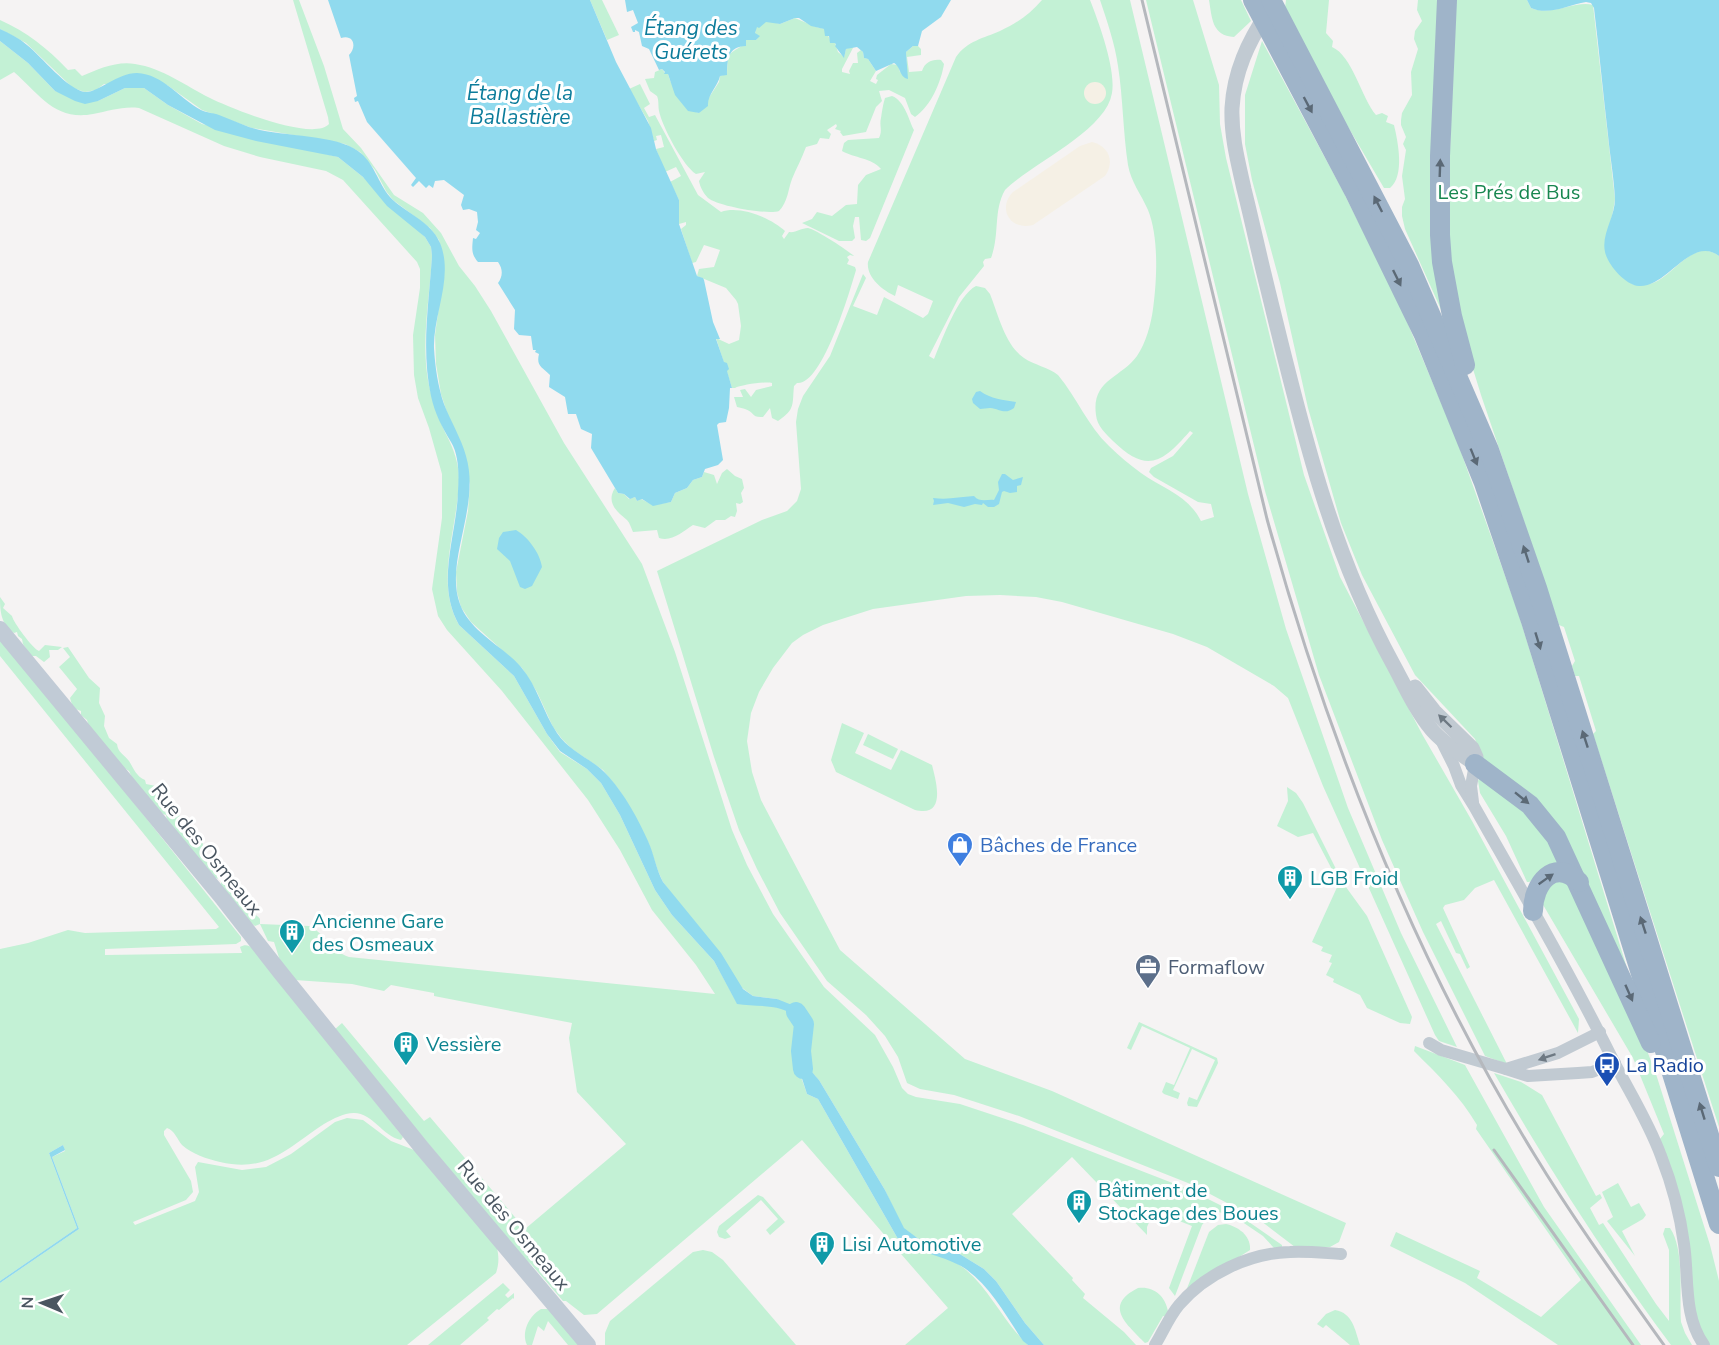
<svg xmlns="http://www.w3.org/2000/svg" width="1719" height="1345" font-family="'Nunito Sans',sans-serif">
<rect width="100%" height="100%" fill="#f5f3f3"/>
<g fill="#c3f1d5">
<path d="M293 0H299L324 66 343 129 361 148 394 195 423 213 441 233 459 266 475 286 491 311 564 443 642 564 675 652 732 830 747 865 773 914 824 987 875 1035 893 1067 902 1088 908 1094 916 1097 960 1104 1023 1125 1188 1189 1236 1213 1282 1245V1247L1274 1248 1263 1236 1229 1213 1227 1215 1219 1212 1212 1213 1202 1225 1175 1296 1169 1288 1192 1226 1154 1211 1147 1227V1235L1072 1157 1012 1214 1073 1278 1072 1280 1085 1294 1083 1298 1124 1332 1136 1345H1044L1025 1323 996 1281 984 1269 958 1253 928 1244 907 1232 901 1225 885 1190 819 1080C804 1064 802 1058 805 1036L812 1031 777 999 753 996 741 987 663 882 658 871 649 844 620 791 603 770 572 749 562 739 553 727 537 692 522 668 471 622 461 607 457 592 456 572 468 511 470 484 441 394 436 364 435 335 444 269 439 240 430 228 393 200 386 191 375 170 360 152 345 144 252 128 202 110 167 85 104 84 96 90 85 92 73 88 26 43 0 29V20C27 32 47 48 68 70L75 69 82 76C99 69 116 61 135 64 162 68 186 86 210 98 230 108 313 142 329 124L328 117Z"/>
<path d="M590 0H602L619 35 607 40Z"/>
<path d="M1042 0H1090C1099 23 1116 69 1112 93 1106 131 1032 163 1005 190 993 211 1000 235 991 258L985 259 983 262 984 266 959 297 929 356 934 359C942 340 958 295 976 286L985 288 990 294C998 314 1005 345 1024 358 1034 365 1048 367 1058 375 1077 398 1088 426 1109 446 1119 456 1130 465 1141 473 1163 489 1188 495 1201 521L1214 517 1211 504 1198 502 1154 477 1149 472 1151 468 1173 456 1193 433 1190 431C1162 463 1147 474 1113 441 1106 434 1097 426 1096 415 1091 380 1121 378 1137 356 1146 343 1151 324 1153 309 1157 280 1159 237 1148 210 1141 194 1131 182 1128 165 1123 132 1123 98 1118 66 1115 44 1107 21 1100 0H1130L1248 494 1286 629 1348 808 1401 933 1457 1047 1439 1041 1435 1035 1323 786 1288 698 1274 686 1207 647 1173 634 1062 602 1036 597 1000 595 966 596 873 609 823 625 803 635 792 643 773 668 759 692 751 713 747 741 752 772 761 800 840 950 965 1059 1052 1091 1346 1223 1339 1242 1330 1247H1295L1261 1221 1193 1185 1019 1116 954 1095 920 1089 907 1083 898 1057 885 1036 866 1015 827 981 780 913 757 869 739 830 714 757 657 571 762 520 787 511 797 501 801 489 796 422 798 409 803 396 830 356 863 274 866 278 853 306 877 315 884 297 923 318 928 314 933 301 898 285 895 296C882 290 866 277 868 262L956 57C967 41 984 38 1000 31 1017 23 1030 14 1042 0Z"/>
<path d="M1146 0H1193L1219 85 1220 124 1226 158 1304 475 1340 577 1422 734 1472 821 1579 1019 1578 1033 1494 880 1475 888 1464 900 1445 905 1443 908 1470 967 1467 969 1460 954 1456 953 1441 921 1436 924 1507 1064 1485 1056 1423 932 1382 840 1319 675 1265 491Z"/>
<path d="M1209 0H1241L1251 21 1234 37C1212 36 1212 18 1209 0Z"/>
<path d="M1286 0H1329L1326 33 1333 41 1332 47C1352 55 1362 99 1376 115L1382 113 1388 116 1386 122 1394 125C1398 142 1405 176 1390 188H1384L1344 120 1285 8Z"/>
<path d="M1418 0H1443V314L1405 229 1402 216V207L1405 199 1402 176 1406 150 1403 144 1406 137 1401 125V120L1402 113 1412 95 1411 72 1418 49 1414 39 1415 31 1422 21 1417 10Z"/>
<path d="M1455 0H1527L1531 8C1552 17 1575 0 1593 5L1615 199C1610 236 1594 261 1634 285 1640 284 1647 285 1653 283 1674 276 1693 237 1719 256V1127L1593 734 1596 731 1579 676H1575L1572 666 1575 661 1564 627 1559 625 1481 395 1461 330 1447 242Z"/>
<path d="M795 18 816 27 825 29 831 42 835 43 838 52 844 57 846 49 854 46 842 69V72L850 74 849 71 853 63H858L857 53 861 50 863 52 864 58 868 59 876 71 870 81 876 84 878 80 876 79 877 75 891 64 898 65 900 72 907 74 906 52 913 46H918L921 49V55L907 57 909 72 922 71C925 62 932 59 941 60L944 64C941 82 931 106 915 117L911 114 905 98 889 90 879 91 882 101 876 107 866 132 843 136 840 132 841 131 835 129 837 126 836 124 827 130 831 134 829 139 820 138 817 144 806 147C802 158 796 169 792 179 788 189 788 202 779 211 768 215 717 206 708 198 704 194 700 187 699 181L705 172 696 174C683 166 662 126 659 111 658 105 659 101 657 96L650 91 645 79 654 78 655 72 662 69 665 73H668C669 84 687 111 699 113L719 82 720 76 727 74C728 49 728 56 746 43V40H756L759 36 755 34 756 25 768 21 780 24Z"/>
<path d="M0 41 28 63 55 91 98 101 125 88H144L168 105 202 124 338 157 363 177 425 237 431 247 432 256C430 296 421 339 428 380 430 393 441 425 447 436 454 450 459 464 459 480 458 527 434 582 459 625L514 676 547 734 560 752 587 769 601 783 620 815 655 890 672 915 714 961 737 1003C755 1004 794 1002 798 1026 800 1035 795 1044 795 1053 796 1067 803 1081 807 1094L818 1099 898 1239C918 1252 946 1253 965 1269 991 1291 1004 1323 1028 1345H905L948 1308 802 1140 597 1314 584 1315 566 1301H563L531 1264 523 1258 334 1030 342 1023 424 1121 430 1117 525 1229 626 1144 577 1092 569 1038 572 1023 434 996V993L391 985 384 991 352 984 295 980 282 967 274 942 268 941 260 924 255 926 247 920V917L221 887V879L213 878 167 821 166 815 163 814 134 782 129 771 124 768 89 727 87 720 81 715V711L73 708 70 698 77 689 59 667 70 657 63 648 68 647 89 678 100 688 99 703 105 716 104 726 109 738 117 744C118 753 124 754 129 761 134 769 136 776 145 780L146 784 156 786 155 788 172 812 180 816 186 828 193 831 202 840 205 855C216 860 220 866 223 877 231 881 235 886 237 894 247 899 246 902 253 912 255 915 258 916 260 919V924L309 926C325 933 331 951 349 957L715 994 696 965 652 910 620 850 588 800 502 691 447 630 438 616 432 589 442 518V474L429 428 418 398 414 375 413 335 420 288V269L417 262 343 180 326 171 260 157 224 146 139 108C123 106 109 111 93 114 55 121 40 95 14 72L0 80Z"/>
<path d="M1262 41 1344 193 1402 310 1456 438 1518 612 1630 978 1585 883 1483 762 1475 739 1415 675 1362 575 1341 523 1308 408 1280 283 1252 180 1245 144V95Z"/>
<path d="M640 84 650 104 644 108 649 117 655 115 698 195 721 212C740 205 771 218 785 231L782 236 784 239 789 232C796 233 801 228 808 228 815 229 849 251 854 256L850 255 847 257 849 260 847 264 855 267 856 270C850 291 822 386 797 383L794 386C792 404 796 409 778 421L772 418 770 408 763 417C751 418 755 412 745 409 743 408 740 408 737 407L734 397H743L740 390 745 389 751 397 756 390 772 386V383C766 381 740 385 735 388H732L716 338 729 344 739 340 741 326 738 304 736 300 726 288 697 276 699 269 714 267 720 250 704 245 696 262 692 263 681 229 686 225V222L679 224V200L670 182 681 176 676 167 665 172 656 149 664 147 661 135 656 136 657 140 654 141 648 121 629 89Z"/>
<path d="M892 96C905 101 909 121 914 130L870 238 866 241 861 240 859 217H855L853 226 855 238 852 241H839L802 223 812 219 817 212 832 216 846 205 857 204 858 185 866 175 881 169C872 158 854 158 842 151L844 143 848 140 879 138C883 130 879 126 881 118 882 111 883 104 885 98Z"/>
<path d="M727 469 735 476 742 479 744 488 741 493 743 502 740 504 736 503 737 511 735 517 731 516 725 520H716L705 528 693 525C682 532 672 542 659 538L657 530 633 532C631 528 630 523 627 520 616 511 606 502 615 488L618 493 624 494 629 499 635 497 637 501 641 499 653 505 671 502 675 493 687 488 693 480 702 477 704 472 714 475 717 484 722 473Z"/>
<path d="M0 597 5 604 3 608 12 616C13 622 33 649 39 651L45 645 62 647 58 650H49L50 657 44 662 36 656H31L23 644 22 639 18 636 17 632 14 633C1 624 0 612 0 597Z"/>
<path d="M0 635 241 937V941L236 944 105 949V955L242 953 240 947C245 944 248 945 253 948L403 1137 401 1140C382 1136 373 1113 354 1113 343 1113 333 1119 324 1124 287 1148 268 1173 220 1162 207 1159 192 1154 182 1145 177 1139 175 1131 167 1128L164 1131V1135L191 1181 193 1192 186 1200 133 1222 135 1225 195 1201 199 1192 195 1167 198 1162 242 1170 266 1167 291 1154 335 1122 347 1118 363 1120 391 1141 414 1150 497 1248C499 1257 499 1264 496 1273L407 1345H0V1283L79 1229 52 1157 65 1151 63 1145 49 1153 77 1228 0 1281V949L28 943 68 930 85 933 216 929 219 927 0 656Z"/>
<path d="M842 723 864 733 855 753 891 770 901 750 932 765C936 781 947 818 915 810L836 772 831 760Z"/>
<path d="M868 734 898 749 893 759 863 745Z"/>
<path d="M1481 775 1535 822 1561 863 1529 882H1527L1506 836 1480 793 1478 781Z"/>
<path d="M1287 787 1296 793 1303 803 1343 883 1367 916 1412 1017 1410 1024 1400 1023 1367 1008 1360 995 1333 982 1334 979 1326 975 1332 963 1329 962 1332 955 1321 951 1323 947 1312 942 1339 883 1313 833 1298 837 1277 826 1288 801Z"/>
<path d="M1556 881 1569 883 1646 1048 1656 1074 1710 1245 1719 1281V1345H1709L1698 1327 1660 1139 1664 1134 1633 1058 1542 903 1541 894Z"/>
<path d="M1139 1022 1217 1058 1218 1063 1197 1107 1188 1106 1187 1103 1189 1097 1197 1100 1215 1060 1192 1049 1173 1090 1180 1093 1178 1099 1164 1094 1162 1092 1166 1082 1174 1085 1190 1048 1142 1026 1131 1050 1127 1048Z"/>
<path d="M1415 1046 1465 1065 1544 1207 1641 1345H1558L1465 1283 1390 1246 1396 1232 1480 1271 1477 1278 1541 1317 1581 1280 1476 1129 1477 1125C1460 1096 1438 1075 1414 1051Z"/>
<path d="M1494 1073 1521 1082 1542 1095 1596 1196 1600 1194 1602 1198 1590 1208 1599 1225 1603 1223 1656 1304 1669 1321V1250L1663 1234 1665 1228H1670C1685 1250 1679 1295 1681 1322L1685 1333 1692 1345H1671C1606 1258 1548 1167 1494 1073Z"/>
<path d="M1618 1183 1631 1207 1639 1203 1646 1215 1643 1219 1622 1231 1635 1256 1607 1221 1613 1217 1602 1192Z"/>
<path d="M758 1195 763 1197 785 1222 770 1235 766 1230 778 1219 761 1200 726 1231 731 1237 725 1239 719 1237 717 1232 719 1226Z"/>
<path d="M1226 1224C1239 1227 1251 1236 1250 1250L1186 1291 1209 1232 1218 1225Z"/>
<path d="M703 1250 712 1252 723 1260 796 1345H605V1333L610 1321 688 1256 693 1252Z"/>
<path d="M503 1283 510 1290 505 1295 508 1298 514 1293V1299L513 1298 499 1310 497 1309 487 1318 489 1320 460 1345H428Z"/>
<path d="M1138 1288C1154 1286 1165 1296 1168 1311L1166 1317 1163 1316 1148 1342 1145 1343C1128 1325 1102 1306 1138 1288Z"/>
<path d="M541 1309H548L582 1345H568L548 1321 544 1331 538 1326 532 1345H527C521 1332 529 1316 541 1309Z"/>
<path d="M1335 1310C1353 1313 1355 1330 1360 1345H1350L1326 1325 1323 1328 1317 1324 1326 1314Z"/>
</g>
<g fill="#f5f0e5">
<circle cx="1095" cy="93" r="11"/>
<path d="M1092 142C1109 146 1115 162 1105 176L1033 225C1010 231 997 208 1013 192L1080 146Z"/>
</g>
<g fill="#90daee">
<path d="M328 0H590L616 62 651 128 656 149 679 200V224L697 276 703 278 704 280 713 322 720 339H716L724 362 727 363 729 369 727 371 732 388H730L729 408 726 422 719 423 717 425 723 460 718 465 705 469 702 477 693 480 687 488 675 493 671 502 653 506 642 499 637 501 635 497 630 499 624 494 618 493 591 448 592 434 581 429 576 414H568L565 397 549 387 550 375C542 367 536 366 539 354L535 352 536 350H533L531 336 519 335 514 329 515 310 498 283C503 276 503 269 498 262H478C471 254 472 249 473 238L476 239 480 233 476 230 478 222 477 212 469 209 463 210 461 205 464 195 444 180 435 181 433 188 429 185 426 188 419 181 413 187 411 185 416 178 367 122 358 101 355 102 354 98 357 96 349 55C357 47 354 34 341 38Z"/>
<path d="M625 0H951L941 17 922 31 918 46H913L906 52 908 79C899 77 901 67 894 63L876 71 868 59 864 58 863 52 857 47 846 49 844 58 835 46 836 45 835 43H830L829 36H825L824 29 811 26 799 18H795L780 24 766 22 759 28 757 27 755 33 760 36 756 40H746V46C728 46 727 60 727 75L720 76C718 86 707 95 708 106L699 113 688 111 675 95 668 74H664L665 72 662 69 659 70 649 49 642 46 639 32 635 30V32H633L631 27 638 23 633 10 627 12Z"/>
<path d="M1527 0H1719V256C1691 235 1667 288 1639 286 1625 285 1608 265 1605 252 1601 234 1615 217 1615 199 1614 178 1610 156 1608 135 1603 92 1599 50 1594 8L1591 3 1586 2C1568 5 1549 16 1531 8Z"/>
<path d="M0 29C9 33 19 38 27 45 41 56 68 90 85 92 98 93 117 73 137 73 163 74 180 99 201 110 207 113 214 113 219 115 229 119 239 123 249 127 278 137 336 134 358 151 374 162 378 183 390 197 405 213 431 221 440 243 454 277 433 314 434 348 435 366 438 387 444 404 451 422 461 438 466 456 481 507 444 561 460 604 470 632 503 646 521 667 538 687 543 712 557 733 570 753 594 759 609 777 625 795 638 819 648 841 654 854 656 869 663 882L721 953 743 989 753 996 777 999 807 1011 812 1032 805 1036 799 1034C800 1000 759 1008 737 1004L714 961 672 915 655 890 620 815 601 783 587 769 560 751 547 734 514 676 459 625C435 583 457 535 458 491 459 475 459 455 451 442 442 427 435 414 431 396 421 350 429 303 432 256L431 247 425 237 387 206 363 177 338 157 256 141 215 130 168 105 144 88H125L98 101 85 104 75 101 55 91 28 63 0 41Z"/>
<path d="M980 391C991 399 1003 400 1016 402L1014 408C1005 415 1000 409 990 408 987 408 983 409 980 409L973 403 972 399 976 392Z"/>
<path d="M1002 474H1005L1013 480 1023 477 1021 485 1017 486V492L1010 493 1004 491 1002 492 999 504 994 507H988L983 503 982 505 975 504 964 507 948 503 933 505 934 501 933 498C948 500 959 497 974 496 980 503 988 499 994 500L999 490 998 482Z"/>
<path d="M516 530C528 537 540 553 542 567L532 586 525 589 520 587 510 561 497 549 499 538 503 532Z"/>
<path d="M795 1042 804 1044C803 1061 808 1068 819 1080L885 1190 904 1228 920 1240 958 1253 984 1269 996 1281 1025 1323 1044 1345H1028L1023 1341C1006 1316 988 1282 961 1266 943 1256 911 1250 898 1239L818 1099 807 1094 796 1060Z"/>
<path d="M63 1145 65 1150 52 1157 79 1229 0 1283V1281L77 1228 49 1153Z"/>
</g>
<g fill="none" stroke-linecap="round" stroke-linejoin="round">
<path stroke="#90daee" stroke-width="20" d="M796 1012 804 1024 801 1051 803 1069"/>
<g stroke="#c1cad2" stroke-width="12">
<path d="M1441 740 1454 766 1461 785 1474 806C1522 891 1571 975 1614 1062 1630 1093 1649 1123 1661 1156 1672 1184 1680 1214 1684 1244 1689 1277 1683 1316 1704 1345"/>
<path d="M1473 802 1471 786 1475 764"/>
<path d="M1600 1032 1558 1053 1506 1069 1528 1076 1578 1073 1592 1072 1615 1063"/>
<path d="M1429 1043 1441 1050 1506 1069"/>
<path d="M1155 1345C1163 1332 1169 1317 1179 1305 1205 1274 1250 1253 1290 1252 1307 1251 1324 1253 1341 1254"/>
</g>
<g stroke="#c1cad2" stroke-width="15">
<path d="M1268 12C1248 42 1234 72 1232 108 1231 136 1238 162 1244 189 1252 221 1259 254 1267 286 1299 416 1328 546 1393 664 1405 686 1416 711 1432 730 1444 744 1460 753 1475 764"/>
<path d="M1415 687 1434 711 1472 748 1476 757 1475 764"/>
</g>
<path stroke="#c1cbd6" stroke-width="16" d="M0 629 223 899 280 972 422 1148 588 1345"/>
<g stroke="#9fb4c9" stroke-width="20">
<path d="M1253 0 1354 191 1424 335 1484 483 1531 621 1719 1224"/>
<path d="M1271 0 1409 265 1489 450 1537 588 1719 1167"/>
<path d="M1447 0 1440 156V235L1442 262 1452 316 1465 365"/>
<path d="M1475 764 1530 805 1556 837 1651 1043"/>
<path d="M1533 911C1533 884 1554 857 1579 882"/>
</g>
<g stroke="#b5b8bd" stroke-width="3">
<path d="M1142 0 1267 519C1328 740 1413 957 1534 1154 1574 1220 1619 1282 1664 1345"/>
<path d="M1494 1150 1633 1345"/>
</g>
</g>
<defs><path id="oneway-solid" d="M-6-.8H1V-3.2L6.5 0L1 3.2V.8H-6Z" transform="scale(1.5)"/></defs>
<g fill="#5b6976">
<use href="#oneway-solid" transform="translate(1308 105) rotate(62)"/>
<use href="#oneway-solid" transform="translate(1440 168) rotate(-88)"/>
<use href="#oneway-solid" transform="translate(1378 204) rotate(-117)"/>
<use href="#oneway-solid" transform="translate(1397 278) rotate(64)"/>
<use href="#oneway-solid" transform="translate(1474 457) rotate(68)"/>
<use href="#oneway-solid" transform="translate(1526 554) rotate(-108)"/>
<use href="#oneway-solid" transform="translate(1538 641) rotate(73)"/>
<use href="#oneway-solid" transform="translate(1585 739) rotate(-108)"/>
<use href="#oneway-solid" transform="translate(1522 798) rotate(39)"/>
<use href="#oneway-solid" transform="translate(1546 879) rotate(-35)"/>
<use href="#oneway-solid" transform="translate(1643 925) rotate(-108)"/>
<use href="#oneway-solid" transform="translate(1629 993) rotate(66)"/>
<use href="#oneway-solid" transform="translate(1702 1111) rotate(-107)"/>
</g>
<g fill="#6e7983">
<use href="#oneway-solid" transform="translate(1445 721) rotate(-136)"/>
<use href="#oneway-solid" transform="translate(1547 1057) rotate(161)"/>
</g>
<defs>
<symbol id="shop-pin" viewBox="-11 -11 22 30"><path d="M0 17L-7.5 6A9.5 9.5 0 1 1 7.5 6Z" fill="#3f7fe0" stroke="#fff"/><path d="M-5-2.5h2.3a2.7 3.5 0 0 1 5.4 0H5L5.5 6h-11ZM-1.5-2.5h3a1.5 2.3 0 0 0-3 0Z" fill="#fff"/></symbol>
<symbol id="building-pin" viewBox="-11 -11 22 30"><path d="M0 17L-7.5 6A9.5 9.5 0 1 1 7.5 6Z" fill="#0f9aa8" stroke="#fff"/><path d="M-4-6H4V6H1V3H-1V6H-4ZM-2.5-4.3h1.7v1.8h-1.7ZM.8-4.3h1.7v1.8H.8ZM-2.5-1h1.7V.8h-1.7ZM.8-1h1.7V.8H.8Z" fill="#fff"/></symbol>
<symbol id="office-pin" viewBox="-11 -11 22 30"><path d="M0 17L-7.5 6A9.5 9.5 0 1 1 7.5 6Z" fill="#5c6f8a" stroke="#fff"/><path d="M-6-3h4V-5.5h4V-3h4V5H-6ZM-1-4.5V-3h2v-1.5ZM-6 0V1H6V0Z" fill="#fff"/></symbol>
<symbol id="bus-pin" viewBox="-11 -11 22 30"><path d="M0 17L-7.5 6A9.5 9.5 0 1 1 7.5 6Z" fill="#1a4fb4" stroke="#fff"/><path d="M-5-6H5V4H4V6H2V4H-2V6H-4V4H-5ZM-3.5-4V0h7V-4ZM-3.5 1.2v1.5H-2V1.2ZM2 1.2v1.5H3.5V1.2Z" fill="#fff"/></symbol>
</defs>
<g fill-rule="evenodd">
<use href="#shop-pin" x="945" y="830" width="30" height="40"/>
<use href="#building-pin" x="1275" y="863" width="30" height="40"/>
<use href="#building-pin" x="277" y="917" width="30" height="40"/>
<use href="#office-pin" x="1133" y="952" width="30" height="40"/>
<use href="#building-pin" x="391" y="1029" width="30" height="40"/>
<use href="#bus-pin" x="1592" y="1050" width="30" height="40"/>
<use href="#building-pin" x="1064" y="1187" width="30" height="40"/>
<use href="#building-pin" x="807" y="1229" width="30" height="40"/>
</g>
<g text-anchor="middle" stroke-width="6" stroke-linejoin="round" paint-order="stroke">
<g font-size="20" fill="#17864f" stroke="#fff">
<text x="1509" y="199">Les Prés de Bus</text>
</g>
<g font-size="20" fill="#366cbe" stroke="#fff" text-anchor="start">
<text x="980" y="852">Bâches de France</text>
</g>
<g font-size="20" fill="#4a5661" stroke="#fff">
<text transform="translate(207 849) rotate(51)" y="7">Rue des Osmeaux</text>
<text transform="translate(514 1225) rotate(50)" y="7">Rue des Osmeaux</text>
</g>
<g font-size="20" fill="#0d838f" stroke="#fff" text-anchor="start">
<text x="1310" y="885">LGB Froid</text>
<text x="312" y="928">Ancienne Gare<tspan x="312" dy="23">des Osmeaux</tspan></text>
<text x="426" y="1051">Vessière</text>
<text x="1098" y="1197">Bâtiment de<tspan x="1098" dy="23">Stockage des Boues</tspan></text>
<text x="842" y="1251">Lisi Automotive</text>
</g>
<g font-size="20" fill="#4e5e75" stroke="#fff" text-anchor="start">
<text x="1168" y="974">Formaflow</text>
</g>
<g font-size="20" fill="#164399" stroke="#fff" text-anchor="start">
<text x="1626" y="1072">La Radio</text>
</g>
<g font-size="21" font-style="italic" fill="#0c7c9b" stroke="#fff">
<text x="691" y="35">Étang des<tspan x="691" dy="24">Guérets</tspan></text>
<text x="520" y="100">Étang de la<tspan x="520" dy="24">Ballastière</tspan></text>
</g>
</g>
<g transform="translate(42 1303) rotate(272)" stroke="#ffffff" stroke-width="4.5" paint-order="stroke">
<path d="M0-4.5L10 22L0 15L-10 22Z" fill="#4a5661"/>
<text y="-9" font-size="16" font-weight="bold" text-anchor="middle" fill="#4a5661">N</text>
</g>
</svg>
